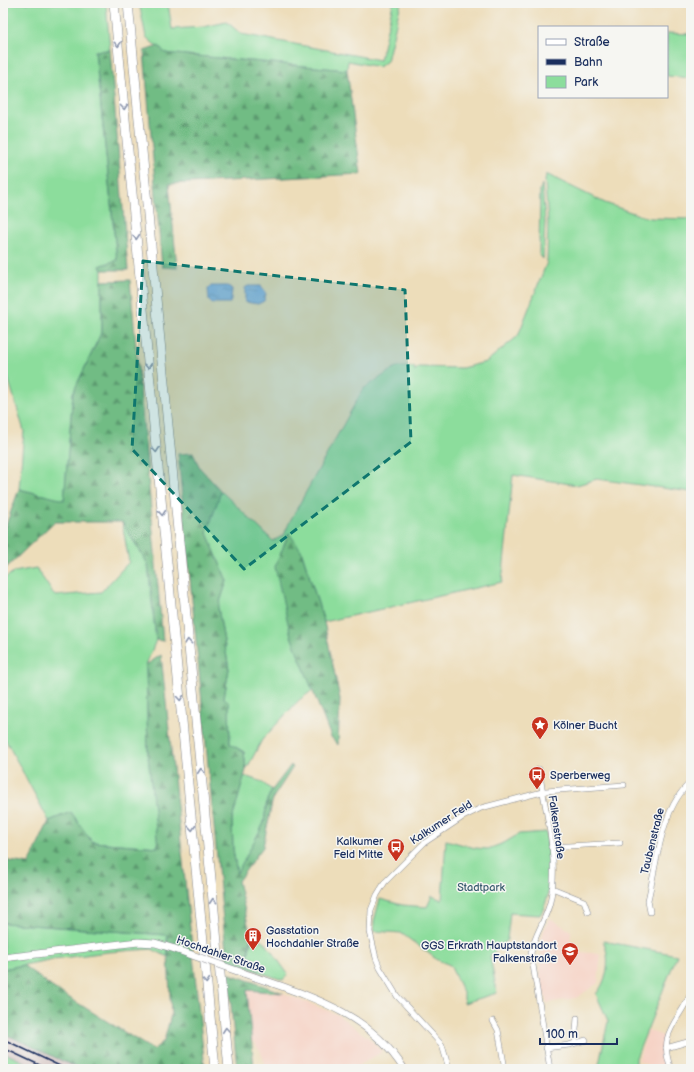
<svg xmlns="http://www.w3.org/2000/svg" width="694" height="1072" font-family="'Balsamiq Sans',sans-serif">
<defs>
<pattern id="forest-firs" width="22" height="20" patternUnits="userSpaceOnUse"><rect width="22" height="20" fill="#71bc84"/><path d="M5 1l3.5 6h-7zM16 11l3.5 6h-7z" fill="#5c996f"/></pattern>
<pattern id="water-ripples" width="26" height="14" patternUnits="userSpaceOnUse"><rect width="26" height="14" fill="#7eaee9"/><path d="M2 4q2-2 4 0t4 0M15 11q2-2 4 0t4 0" fill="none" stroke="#668ec0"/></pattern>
</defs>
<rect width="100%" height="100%" fill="#f6f6f2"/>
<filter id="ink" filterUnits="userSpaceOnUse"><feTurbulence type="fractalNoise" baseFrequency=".025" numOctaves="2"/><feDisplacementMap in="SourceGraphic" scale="8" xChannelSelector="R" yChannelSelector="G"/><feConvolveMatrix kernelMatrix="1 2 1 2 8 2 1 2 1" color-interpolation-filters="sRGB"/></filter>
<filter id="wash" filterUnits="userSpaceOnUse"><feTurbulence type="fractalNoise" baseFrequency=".012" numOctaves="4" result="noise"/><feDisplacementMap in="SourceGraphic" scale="16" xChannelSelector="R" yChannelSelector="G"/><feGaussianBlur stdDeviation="0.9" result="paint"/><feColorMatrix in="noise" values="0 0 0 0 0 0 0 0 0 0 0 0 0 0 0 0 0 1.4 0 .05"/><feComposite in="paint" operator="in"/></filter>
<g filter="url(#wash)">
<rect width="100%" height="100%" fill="#edddba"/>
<g fill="#f6d2c4">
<path d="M550 918 571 931 570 951 601 954 598 983 576 998 547 1003 540 977 542 934Z"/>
<path d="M247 990 283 993 338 1015 370 1039 382 1052 353 1069H267L260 1050 251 1039Z"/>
<path d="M648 1030 663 1036V1060L667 1069H658L638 1061Z"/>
</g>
<path fill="#d1bfbe" d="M3 1033 80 1069H39L27 1063 3 1052Z"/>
<g fill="#8cdd9c" stroke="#54867d">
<path d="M3 3H106L110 50 95 51 117 260 100 266 102 270V331L73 393 64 501 19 489 24 431 3 361Z"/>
<path d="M139 3H168L172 29 203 27 227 22 241 34 380 60 393 3H401L387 61 379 67 348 61 347 70 164 53 146 37Z"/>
<path d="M667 33 691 34V78L667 76Z"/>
<path d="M546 174 605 203 639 215 650 218 691 219V492L597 479 577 485 513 475 502 582 324 622 301 550 291 636 313 690 299 700 262 740 246 770 244 752 230 744 229 703 224 698 229 669 218 608 227 581 207 533 221 491 273 541 284 535 290 521 363 389 396 367H414L415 371 418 367 462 368 486 362 518 336 547 262 548 222 545 181Z"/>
<path d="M542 184 545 222 543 259 539 254 540 190Z"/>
<path d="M122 522 148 564 156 640 146 665 148 756 159 847 92 842 71 812 49 821 3 735V579L14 572 36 568 55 596 101 592 129 562Z"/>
<path d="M244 776 260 781 272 790 267 800 264 823 237 874 233 849 232 820Z"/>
<path d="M546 832C548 858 555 891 540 915L510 913 507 940 490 956 497 993 464 1003V995L450 965 435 959V958L401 933 374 931V921L380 899 402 905 427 907 432 896 442 900 446 840 475 848 488 849 504 843 519 834Z"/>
<path d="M3 923 167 935 168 957 152 949 108 952 54 959 3 969Z"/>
<path d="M253 934 265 942 288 974 283 980 259 972 256 961 248 955Z"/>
<path d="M603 941 677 955 636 1058V1069H598L608 1021 596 994C608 980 611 957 603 941Z"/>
<path d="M3 1052 26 1063 25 1067 26 1069H3Z"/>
</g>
<g fill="url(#forest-firs)" stroke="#467671">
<path d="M159 46 165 53 347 70 361 174 169 184 177 268 162 267 144 51Z"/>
<path d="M110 50 128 270H102L100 266 117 260 95 51Z"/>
<path d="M130 280 163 641 156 640 148 564 122 522H54L3 571V526L6 525 19 489 64 500 73 393 102 331V281Z"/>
<path d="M193 453 200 468 221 491 207 533 227 581 218 608 229 669 224 698 229 703 230 744 244 752 246 770 232 820 233 849 237 873 264 823 267 800 272 790 291 765 293 767 273 798 263 847 238 881 251 937 248 955 256 962 259 972 227 961 178 454Z"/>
<path d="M289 533 301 550 324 622 340 699 338 745 331 737 291 636 275 567Z"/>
<path d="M161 655 205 1069H80L3 1033V969L23 965 52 987 153 1050 164 1041 171 1015 167 935 3 923V860L29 864 49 821 71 812 92 842 158 847 148 756 146 665Z"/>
<path d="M228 973 283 993 247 990 254 1069H237Z"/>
</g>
<g fill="url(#water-ripples)" stroke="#4c6ea4">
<path d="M211 286H228L232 289 231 300 230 303H212L209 301 208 289Z"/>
<path d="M248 286H261L266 294 264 301 258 304 245 302V288Z"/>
</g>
</g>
<g filter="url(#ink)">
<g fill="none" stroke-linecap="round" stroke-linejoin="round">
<defs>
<g id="street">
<path d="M539 769C545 812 560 859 550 902 546 920 534 935 531 953L550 1069"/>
<path d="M551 847 620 843"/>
<path d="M552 888 584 901 588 912"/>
<path d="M650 912 648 900C657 863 661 807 691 782"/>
<path d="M493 1021 498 1030 505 1069"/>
<path d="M575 1042 577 1018"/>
<path d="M546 1048 569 1045 586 1040"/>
<path d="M666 1048 691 1041"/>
<path d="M449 1069 442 1045 397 996 380 968 376 958 370 932 371 910 377 895 385 882 424 843 463 817 481 808 546 791 624 785"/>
<path d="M671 1069C657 1033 678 1023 691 993"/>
<path d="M690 1069 691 1065"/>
</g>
<g id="secondary">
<path d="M3 958 138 942 155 943 175 949"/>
<path d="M243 973C305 995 367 1010 404 1069"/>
</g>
<g id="highway">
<path d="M114 3 215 1069"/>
<path d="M128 3 229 1069"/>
</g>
</defs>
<use href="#street" stroke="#84868c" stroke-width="6"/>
<use href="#secondary" stroke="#84868c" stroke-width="8"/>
<use href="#highway" stroke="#84868c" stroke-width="10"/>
<use href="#street" stroke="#fff" stroke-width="5"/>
<use href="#secondary" stroke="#fff" stroke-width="7"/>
<use href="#highway" stroke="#fff" stroke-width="9"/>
<g stroke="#1b2f5e" stroke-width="1.5">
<path d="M3 1039 66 1069"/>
<path d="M3 1048 48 1069"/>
</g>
<defs>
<path id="secondary-bridge" d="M175 949 243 973"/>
</defs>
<use href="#secondary-bridge" stroke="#84868c" stroke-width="8" stroke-linecap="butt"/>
<use href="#secondary-bridge" stroke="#fff" stroke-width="7"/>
</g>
<defs><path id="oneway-chevron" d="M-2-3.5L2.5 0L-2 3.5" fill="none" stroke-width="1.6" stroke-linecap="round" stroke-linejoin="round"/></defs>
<g stroke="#8d97ae">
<use href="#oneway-chevron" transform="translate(118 44) rotate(85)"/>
<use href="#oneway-chevron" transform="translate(124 107) rotate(85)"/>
<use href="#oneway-chevron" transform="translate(136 237) rotate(85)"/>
<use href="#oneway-chevron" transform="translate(148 366) rotate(85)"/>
<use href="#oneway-chevron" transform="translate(156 450) rotate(85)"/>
<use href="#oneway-chevron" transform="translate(162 513) rotate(85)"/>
<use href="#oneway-chevron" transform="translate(188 642) rotate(-95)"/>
<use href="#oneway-chevron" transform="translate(180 698) rotate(85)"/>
<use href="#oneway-chevron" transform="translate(201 771) rotate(-95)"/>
<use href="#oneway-chevron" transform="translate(192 828) rotate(85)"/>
<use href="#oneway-chevron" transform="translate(213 901) rotate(-95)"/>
<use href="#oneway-chevron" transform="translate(206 981) rotate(85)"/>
<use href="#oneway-chevron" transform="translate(226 1030) rotate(-95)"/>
</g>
</g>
<path fill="#0f766e" fill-opacity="0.2" stroke="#0f766e" stroke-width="3" stroke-dasharray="8 5" stroke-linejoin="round" d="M143 261 405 290 411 442 244 569 132 449Z"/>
<defs>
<symbol id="sight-pin" viewBox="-11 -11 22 30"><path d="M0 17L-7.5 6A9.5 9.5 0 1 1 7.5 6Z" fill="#c8321e" stroke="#f6f6f2"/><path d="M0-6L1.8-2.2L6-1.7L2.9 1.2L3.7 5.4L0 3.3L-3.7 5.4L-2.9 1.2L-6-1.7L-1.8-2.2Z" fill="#fff"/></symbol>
<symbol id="bus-pin" viewBox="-11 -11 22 30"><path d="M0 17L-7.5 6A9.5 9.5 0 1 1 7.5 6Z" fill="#c8321e" stroke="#f6f6f2"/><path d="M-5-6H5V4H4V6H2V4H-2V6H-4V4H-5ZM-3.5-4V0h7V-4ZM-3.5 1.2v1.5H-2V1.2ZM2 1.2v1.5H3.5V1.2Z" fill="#fff"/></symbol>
<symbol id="building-pin" viewBox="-11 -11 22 30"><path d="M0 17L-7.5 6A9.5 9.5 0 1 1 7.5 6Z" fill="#c8321e" stroke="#f6f6f2"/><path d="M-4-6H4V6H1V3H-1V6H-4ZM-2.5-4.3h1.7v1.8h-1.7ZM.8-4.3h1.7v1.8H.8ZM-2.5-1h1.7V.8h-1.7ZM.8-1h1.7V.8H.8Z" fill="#fff"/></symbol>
<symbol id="school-pin" viewBox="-11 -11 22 30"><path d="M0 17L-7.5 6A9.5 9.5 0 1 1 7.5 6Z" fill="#c8321e" stroke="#f6f6f2"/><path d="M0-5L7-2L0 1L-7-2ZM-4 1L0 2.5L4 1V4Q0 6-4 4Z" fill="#fff"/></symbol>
</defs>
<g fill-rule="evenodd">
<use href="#sight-pin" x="530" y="715" width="20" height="27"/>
<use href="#bus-pin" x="527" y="765" width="20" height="27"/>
<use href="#bus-pin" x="386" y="837" width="20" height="27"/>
<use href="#building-pin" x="243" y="926" width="20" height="27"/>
<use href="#school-pin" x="560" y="941" width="20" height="27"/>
</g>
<g text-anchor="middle" stroke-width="3" stroke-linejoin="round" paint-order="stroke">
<g font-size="11" fill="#1b2f5e" stroke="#f6f6f2" text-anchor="start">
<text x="553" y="729">Kölner Bucht</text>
<text x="550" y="779">Sperberweg</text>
<text x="383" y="845" text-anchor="end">Kalkumer<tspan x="383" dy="13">Feld Mitte</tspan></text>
<text x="266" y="934">Gasstation<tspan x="266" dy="13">Hochdahler Straße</tspan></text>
<text x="557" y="949" text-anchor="end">GGS Erkrath Hauptstandort<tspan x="557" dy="13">Falkenstraße</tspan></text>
</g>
<g font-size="11" fill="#1b2f5e" stroke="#f6f6f2">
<text transform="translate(441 822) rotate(-33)" y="4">Kalkumer Feld</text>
<text transform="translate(557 827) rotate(82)" y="4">Falkenstraße</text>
<text transform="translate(652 841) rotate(-76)" y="4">Taubenstraße</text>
<text transform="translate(221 954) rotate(19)" y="4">Hochdahler Straße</text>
</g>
<g font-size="11" fill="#375a6e" stroke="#f6f6f2">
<text x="481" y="891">Stadtpark</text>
</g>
</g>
<rect width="694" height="1072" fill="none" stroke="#f6f6f2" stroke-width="16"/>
<rect x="538" y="26" width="130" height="72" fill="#f6f6f2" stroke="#9ea6b7"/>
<rect x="546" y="39" width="20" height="6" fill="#ffffff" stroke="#9ea6b7"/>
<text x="574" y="46" font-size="12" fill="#1b2f5e">Straße</text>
<rect x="546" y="59" width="20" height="6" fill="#1b2f5e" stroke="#9ea6b7"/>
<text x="574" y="66" font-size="12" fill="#1b2f5e">Bahn</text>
<rect x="546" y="76" width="20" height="12" fill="#8cdd9c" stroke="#9ea6b7"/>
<text x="574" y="86" font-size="12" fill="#1b2f5e">Park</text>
<path d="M540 1038v6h77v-6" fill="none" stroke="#1b2f5e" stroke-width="2"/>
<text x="546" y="1038" font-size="12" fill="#1b2f5e" stroke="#f6f6f2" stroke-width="3" paint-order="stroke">100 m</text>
</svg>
